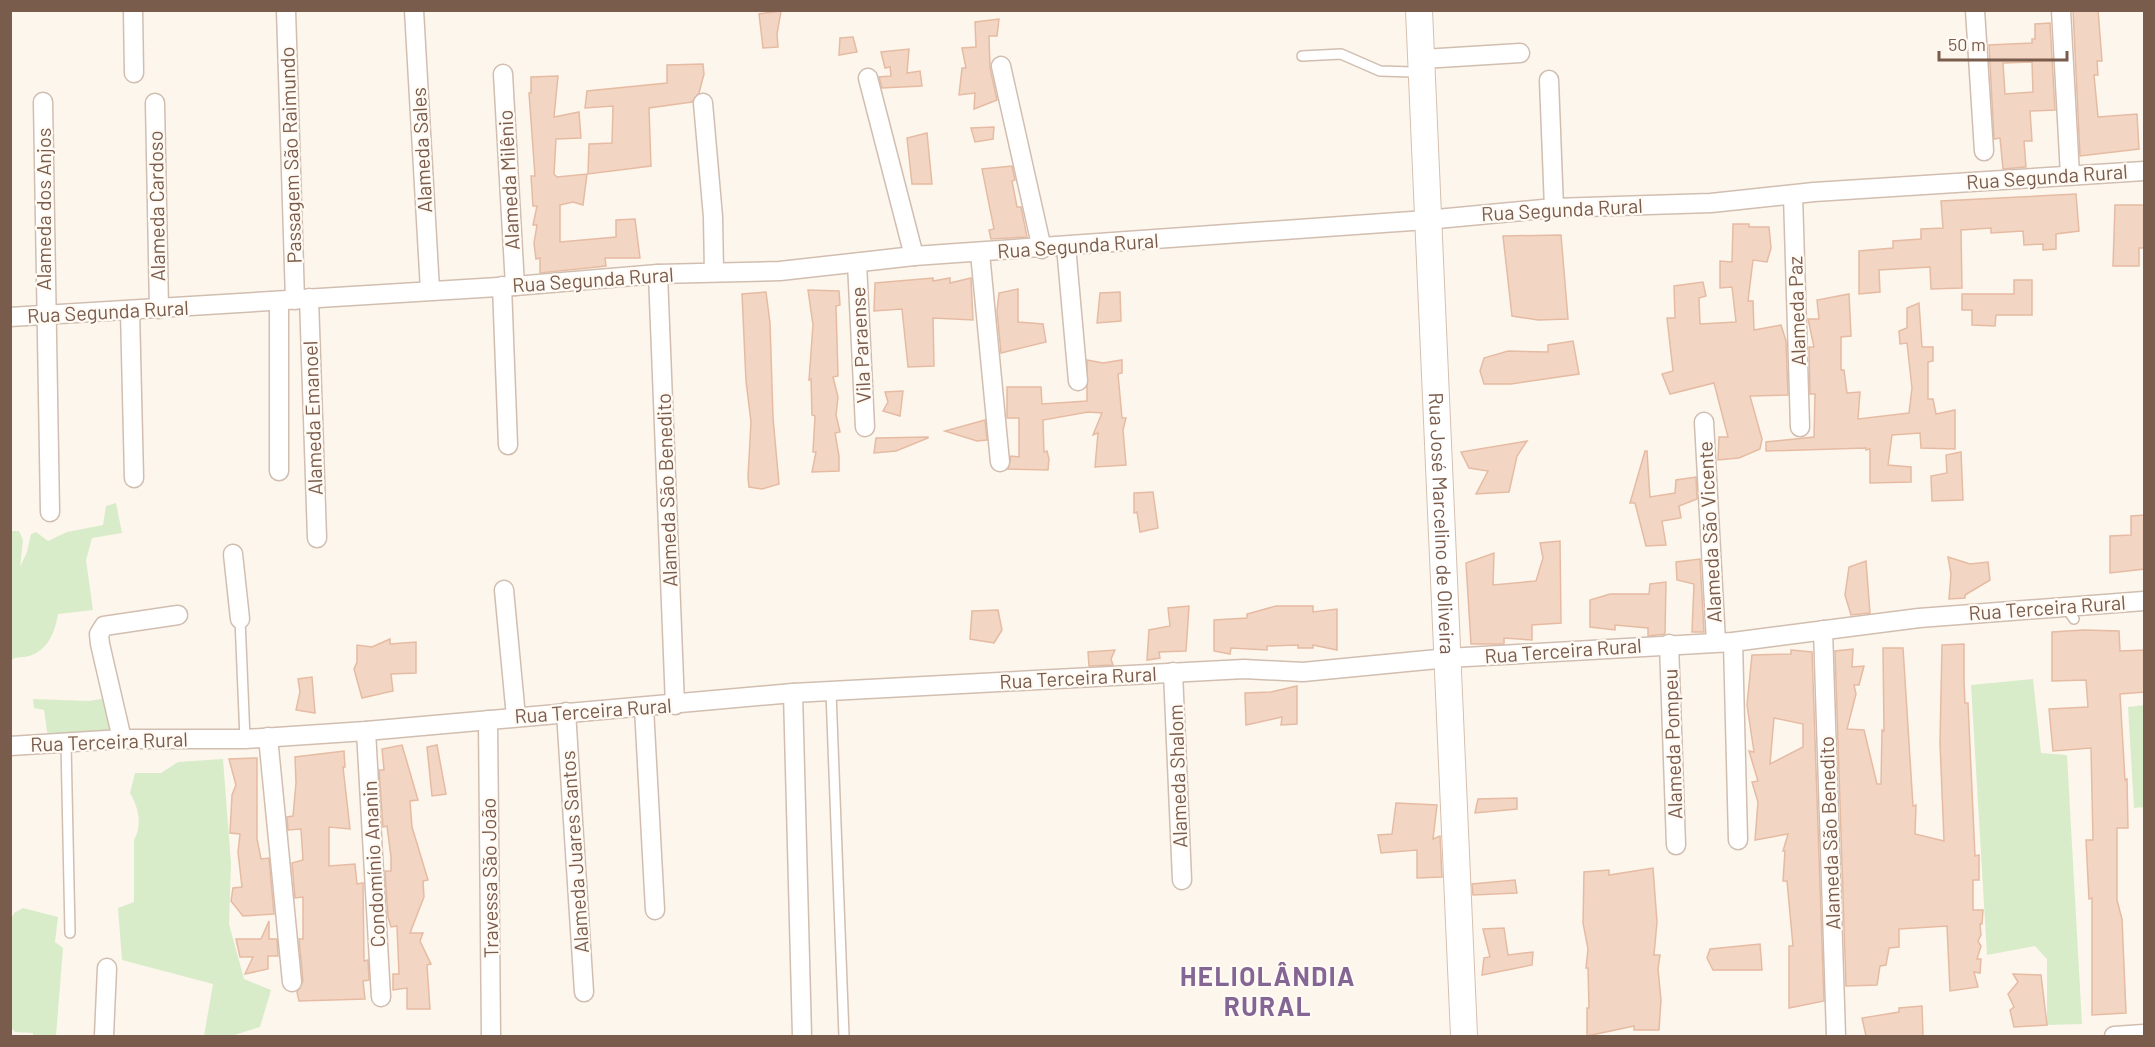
<svg xmlns="http://www.w3.org/2000/svg" width="2155" height="1047" font-family="Barlow,sans-serif">
<rect width="100%" height="100%" fill="#fdf6ec"/>
<g fill="#d8ecc9">
<path d="M116 503 122 533 92 538 86 560 93 610 58 614C55 631 49 650 29 656 22 658 17 656 11 660V531H19L23 540 20 567 27 552 31 534 36 532 48 541 67 532 103 525 106 506Z"/>
<path d="M2033 679 2041 753 2067 755 2082 1024 2047 1025V959L2035 946 1987 955 1971 685Z"/>
<path d="M107 698 118 736 48 738 44 710 34 708 33 699 89 701Z"/>
<path d="M2144 705V807L2134 808 2128 707Z"/>
<path d="M223 759 231 863 229 924 244 979 271 990 260 1027 231 1036H204L213 984 122 960 118 908 134 902V840C143 824 138 807 130 793L135 773H161L178 762Z"/>
<path d="M23 908 58 917 55 942 63 948 56 1036H33V1033L15 1032 11 1028V919L14 913Z"/>
</g>
<g fill="#f3d5c3" stroke="#e6bba3" stroke-width="1.5" fill-rule="evenodd">
<path d="M2073 10H2098L2102 61H2097L2098 75H2094L2098 117 2137 114 2139 149 2080 156Z"/>
<path d="M781 11 777 34 778 47 763 48 759 14Z"/>
<path d="M999 19 997 36H989L990 68 997 100 974 109 975 93 959 95 962 68H966L962 48 976 47 975 22Z"/>
<path d="M2050 23 2055 110 2030 111 2032 141H2024L2026 167 2003 169 2000 138 1994 139 1989 45 2032 43V39H2035V24ZM2032 62 2033 92 2005 94 2003 63Z"/>
<path d="M853 37 857 52 839 55 840 38Z"/>
<path d="M909 49 907 73 920 71 922 86 882 88 879 77 891 76 890 67 885 68 881 52Z"/>
<path d="M703 64 704 74 699 93 692 102 649 108 651 166 588 174 589 144 612 143 613 106 585 108 587 91 667 83V65Z"/>
<path d="M558 76 554 117 579 112 581 138 556 139 554 174 557 177 587 174 583 205 573 202 560 205V242L616 237V220L635 219 640 258H605L606 266 540 273V258L536 259 534 243 537 225H533L537 206H533L531 176H535L529 93H531V77Z"/>
<path d="M994 127 993 139 975 142 971 128Z"/>
<path d="M927 133 932 184H912L907 138Z"/>
<path d="M1012 166 1015 180 1012 181 1017 207H1021L1027 237 991 239 989 230 994 229 982 169Z"/>
<path d="M2076 194 2079 231 2056 234V249L2043 250V244L2024 245 2023 231 1991 233V228L1961 230 1962 288 1931 289 1930 267 1879 270 1880 292 1859 294V251L1893 248V241L1921 239V229L1943 228 1941 201Z"/>
<path d="M2115 205H2145V248H2139V266H2113Z"/>
<path d="M1733 224H1749V227H1769L1771 248 1767 262 1753 260 1748 301H1753L1754 330 1781 325 1786 341 1788 395 1750 396 1762 439 1760 449 1739 458 1718 460 1719 437H1728L1714 383 1670 394 1662 374 1673 371 1667 318H1675L1674 286 1703 282 1706 296 1699 298 1700 324 1736 322 1732 287 1720 288V261L1732 262Z"/>
<path d="M1561 235 1568 319 1538 320 1512 316 1503 236Z"/>
<path d="M933 278V281L950 278V283L971 278 973 320 933 318 934 366 908 367 902 309 874 311 875 283Z"/>
<path d="M2014 280H2032V315H1996L1995 326 1972 325V310H1962V294H2014Z"/>
<path d="M1018 289V322L1043 324 1046 342 1001 353 997 311 999 293Z"/>
<path d="M808 290 839 291 840 305 836 306 838 376 833 377 838 397 836 415 840 432 835 433 839 456V471L812 472 816 452H813L815 416 812 415 811 379 809 380 813 325Z"/>
<path d="M766 292 770 323 773 418 779 484 762 489 749 487 748 477 751 422 746 381 742 294Z"/>
<path d="M1120 292 1121 321 1097 323 1100 293Z"/>
<path d="M1849 294 1851 336 1841 337V370H1844L1847 393 1860 392 1858 419 1909 413 1912 388 1907 343 1900 344 1899 331 1907 328V308L1919 303 1922 347H1933V361L1928 362V399H1933L1936 414 1955 410V449L1921 448 1920 433 1892 435 1888 465 1911 467V482L1870 483V449L1866 450V448L1766 451V442L1814 437 1815 394H1810L1809 347H1814L1808 319H1819L1817 300Z"/>
<path d="M1573 341 1579 374 1511 384H1484L1480 371 1484 358 1508 351 1548 352V345Z"/>
<path d="M1087 360 1103 363 1122 360V373L1118 374 1122 418H1126L1123 430 1126 465 1095 467 1098 433 1093 435 1102 413 1088 412 1043 420 1044 452 1047 451 1049 459 1048 470 1008 469 1011 456 1019 457V418H1007V387H1041L1042 404 1087 401Z"/>
<path d="M903 391 900 416 883 411 888 402 885 392Z"/>
<path d="M985 420 987 440 977 441 945 431Z"/>
<path d="M876 438 928 437V438L896 451 874 453Z"/>
<path d="M1527 441 1517 456 1509 492 1476 494 1488 471 1469 468 1461 452Z"/>
<path d="M1645 451H1647L1650 497 1675 493 1676 480 1696 477 1697 499 1679 506 1681 518 1662 521 1666 545 1646 546 1635 503H1630Z"/>
<path d="M1961 452 1963 500 1932 501 1931 476 1947 473 1946 455Z"/>
<path d="M1153 492 1158 528 1140 532 1137 512 1134 513V493Z"/>
<path d="M2145 515V569L2110 573V536L2131 535V516Z"/>
<path d="M1560 541 1561 623 1532 625V640L1504 638V644H1471L1466 563 1494 553 1493 585 1536 581 1543 558 1540 543Z"/>
<path d="M1948 557 1970 564 1988 562 1990 580 1965 595V598L1949 599 1951 574Z"/>
<path d="M1700 559 1704 632H1692L1694 584 1677 580 1676 562Z"/>
<path d="M1866 561 1870 613 1851 615 1845 595 1849 567Z"/>
<path d="M1666 582 1665 634 1648 636V628L1615 625V630L1590 627V600L1610 594H1649L1650 584Z"/>
<path d="M1189 606 1186 651 1159 652 1160 658 1147 660 1149 630 1170 626 1168 608Z"/>
<path d="M1276 606H1313V612L1337 609V650L1313 645V648H1298V645L1267 646V650L1231 648 1230 654 1214 651V620L1247 618V614Z"/>
<path d="M998 610 1002 630 994 643 970 639 972 611Z"/>
<path d="M2084 630 2119 631 2120 651 2145 650V692L2120 694 2125 780 2127 779 2128 828H2117V900L2122 919 2126 1013 2092 1015V898L2089 899 2086 840H2093L2091 748 2053 751 2049 709 2088 707 2086 680 2052 681V632Z"/>
<path d="M390 639V644L416 642V673L391 674 393 691 362 698 354 669 357 662V645L372 647Z"/>
<path d="M1964 644V682L1965 703H1968L1975 856 1979 855V880H1973V910H1983L1982 924H1980L1981 935 1978 941 1981 946 1977 959H1981L1980 973 1974 972 1978 987 1950 991 1947 926 1899 929V947L1889 948 1886 965 1880 966 1877 985 1846 986 1835 651 1853 649 1852 667 1864 666 1859 685H1854L1856 694 1847 729 1864 730 1877 784H1881L1882 730 1884 731 1883 648H1903L1913 806 1916 805 1915 834 1944 841 1940 743 1942 645Z"/>
<path d="M1115 650 1111 659 1113 665 1089 666 1088 652Z"/>
<path d="M1791 650 1812 652 1824 1001 1789 1008V946H1793L1787 881H1783L1785 851H1783L1788 834 1755 840 1758 802 1752 782 1758 781 1749 751 1754 752 1747 705 1752 655 1791 654ZM1774 718 1803 724V747L1770 764Z"/>
<path d="M312 677 315 713 296 710 300 692 298 679Z"/>
<path d="M1297 686V724L1281 725 1282 717 1246 725 1245 693 1271 692Z"/>
<path d="M402 745 418 800 410 801 412 827 428 880 423 881 424 897 410 933H423L420 941 431 964 427 965 430 1009H407V988L393 990V974H399L397 926 391 927 388 917 385 871H391V857L387 826 383 827 379 770H384L382 749Z"/>
<path d="M437 745 446 794 432 796 427 747Z"/>
<path d="M344 751 345 767H343L350 829 329 827V866L355 864 357 884 363 883 364 961 368 960 369 980 363 981 365 999 299 1001 297 992 303 981 299 939H303V897L295 898 292 863 303 860 301 829 288 830 287 817 293 816 296 783 295 757Z"/>
<path d="M257 758V839L261 859 269 858 274 914 243 916 231 901 233 888 242 887 238 852 240 834 230 833 232 795 236 785 229 759Z"/>
<path d="M1517 798V809L1475 813 1478 799Z"/>
<path d="M1396 803 1437 805 1433 839 1440 836 1442 877 1417 878V850L1381 853 1378 835 1392 834Z"/>
<path d="M1653 868 1657 922 1654 955H1660L1658 969 1661 1000 1659 1030H1634V1026L1587 1036V1008H1589L1588 968H1586L1588 949 1583 923 1584 872 1609 870V875Z"/>
<path d="M1515 880 1517 893 1473 895 1472 884Z"/>
<path d="M269 921V939H277L278 956H268V969L245 974 253 957H240L236 939H261Z"/>
<path d="M1504 928 1508 955 1533 952 1532 965 1482 975 1484 958 1490 957 1483 929Z"/>
<path d="M1760 944 1762 970H1713L1707 958 1710 949Z"/>
<path d="M2013 974 2041 975 2047 1025 2014 1027 2010 1010 2014 1007 2008 994 2018 982Z"/>
<path d="M1922 1006 1923 1036H1866L1862 1018 1899 1012V1008Z"/>
</g>
<g fill="none" stroke-linecap="round" stroke-linejoin="round">
<defs>
<g id="lane">
<path d="M1302 56 1341 54 1380 71 1412 72"/>
<path d="M2065 606 2074 619"/>
<path d="M240 619 245 739"/>
<path d="M831 692 844 1036"/>
<path d="M66 743 70 933"/>
</g>
<g id="street">
<path d="M133 10 134 73"/>
<path d="M286 10 295 300"/>
<path d="M414 10 430 290"/>
<path d="M1975 10 1984 151"/>
<path d="M2061 10 2070 175"/>
<path d="M1423 59 1520 53"/>
<path d="M1001 66 1042 249"/>
<path d="M503 74 515 286"/>
<path d="M868 78 914 256"/>
<path d="M1549 80 1554 208"/>
<path d="M43 102 50 512"/>
<path d="M155 103 159 309"/>
<path d="M703 103 713 217 714 272"/>
<path d="M1793 195 1800 427"/>
<path d="M1066 246 1078 381"/>
<path d="M980 253 1000 462"/>
<path d="M857 263 865 427"/>
<path d="M658 274 675 705"/>
<path d="M502 286 508 445"/>
<path d="M309 298 317 538"/>
<path d="M130 311 134 478"/>
<path d="M10 317 515 286 658 274 780 271 914 256 1426 220 1554 208 1711 203 1814 192 2144 171"/>
<path d="M1704 422 1716 642"/>
<path d="M279 471V302"/>
<path d="M233 554 240 619"/>
<path d="M504 590 516 717"/>
<path d="M1823 630 1836 1036"/>
<path d="M1733 642 1738 840"/>
<path d="M1669 644 1676 845"/>
<path d="M1173 672 1182 880"/>
<path d="M793 693 802 1036"/>
<path d="M644 708 655 910"/>
<path d="M566 712 584 992"/>
<path d="M488 720 491 1036"/>
<path d="M366 731 381 997"/>
<path d="M268 737 292 982"/>
<path d="M122 739 100 644 99 634 104 626 178 615"/>
<path d="M10 746 122 739H245L366 731 793 693 1244 669 1303 672 1448 658 1733 642 1919 618 2144 601"/>
<path d="M104 1036 107 968"/>
<path d="M2114 1036 2144 1034"/>
</g>
<g id="secondary">
<path id="s1" d="M1419 10 1464 1036"/>
</g>
</defs>
<use href="#lane" stroke="#d1beb0" stroke-width="12"/>
<use href="#street" stroke="#d1beb0" stroke-width="21"/>
<use href="#secondary" stroke="#d6c0b0" stroke-width="28"/>
<use href="#lane" stroke="#fff" stroke-width="9"/>
<use href="#street" stroke="#fff" stroke-width="18"/>
<use href="#secondary" stroke="#fff" stroke-width="26"/>
</g>
<g text-anchor="middle" stroke-width="4.5" stroke-linejoin="round" paint-order="stroke">
<g font-size="20" fill="#7a5c4d" stroke="#fffaf3">
<text transform="translate(422 150) rotate(-93)" y="7">Alameda Sales</text>
<text transform="translate(291 155) rotate(-92)" y="7">Passagem São Raimundo</text>
<text transform="translate(2047 177) rotate(-4)" y="7">Rua Segunda Rural</text>
<text transform="translate(509 180) rotate(-93)" y="7">Alameda Milênio</text>
<text transform="translate(157 206) rotate(-91)" y="7">Alameda Cardoso</text>
<text transform="translate(44 209) rotate(-90)" y="7">Alameda dos Anjos</text>
<text transform="translate(1562 210) rotate(-3)" y="7">Rua Segunda Rural</text>
<text transform="translate(1078 246) rotate(-4)" y="7">Rua Segunda Rural</text>
<text transform="translate(593 280) rotate(-4)" y="7">Rua Segunda Rural</text>
<text transform="translate(1797 311) rotate(-92)" y="7">Alameda Paz</text>
<text transform="translate(108 312) rotate(-3)" y="7">Rua Segunda Rural</text>
<text transform="translate(861 345) rotate(-93)" y="7">Vila Paraense</text>
<text transform="translate(313 418) rotate(-92)" y="7">Alameda Emanoel</text>
<text transform="translate(667 490) rotate(-92)" y="7">Alameda São Benedito</text>
<text dy="7" stroke="none"><textPath href="#s1" startOffset="514">Rua José Marcelino de Oliveira</textPath></text>
<text transform="translate(1710 532) rotate(-93)" y="7">Alameda São Vicente</text>
<text transform="translate(2047 608) rotate(-4)" y="7">Rua Terceira Rural</text>
<text transform="translate(1563 651) rotate(-4)" y="7">Rua Terceira Rural</text>
<text transform="translate(1078 678) rotate(-3)" y="7">Rua Terceira Rural</text>
<text transform="translate(593 711) rotate(-4)" y="7">Rua Terceira Rural</text>
<text transform="translate(109 742) rotate(-2)" y="7">Rua Terceira Rural</text>
<text transform="translate(1673 744) rotate(-92)" y="7">Alameda Pompeu</text>
<text transform="translate(1178 776) rotate(-92)" y="7">Alameda Shalom</text>
<text transform="translate(1830 833) rotate(-92)" y="7">Alameda São Benedito</text>
<text transform="translate(575 852) rotate(-94)" y="7">Alameda Juares Santos</text>
<text transform="translate(374 864) rotate(-93)" y="7">Condomínio Ananin</text>
<text transform="translate(490 878) rotate(-91)" y="7">Travessa São João</text>
</g>
<g font-size="26" font-weight="bold" letter-spacing="1.5" fill="#846695" stroke="#fffaf3">
<text x="1268" y="986">HELIOLÂNDIA<tspan x="1268" dy="30">RURAL</tspan></text>
</g>
</g>
<rect width="2155" height="1047" fill="none" stroke="#7a5c4d" stroke-width="24"/>
<path d="M1939 51v9h128v-9" fill="none" stroke="#7a5c4d" stroke-width="3"/>
<text x="1948" y="51" font-size="18" fill="#7a5c4d" stroke="#fffaf3" stroke-width="4.5" paint-order="stroke">50 m</text>
</svg>
